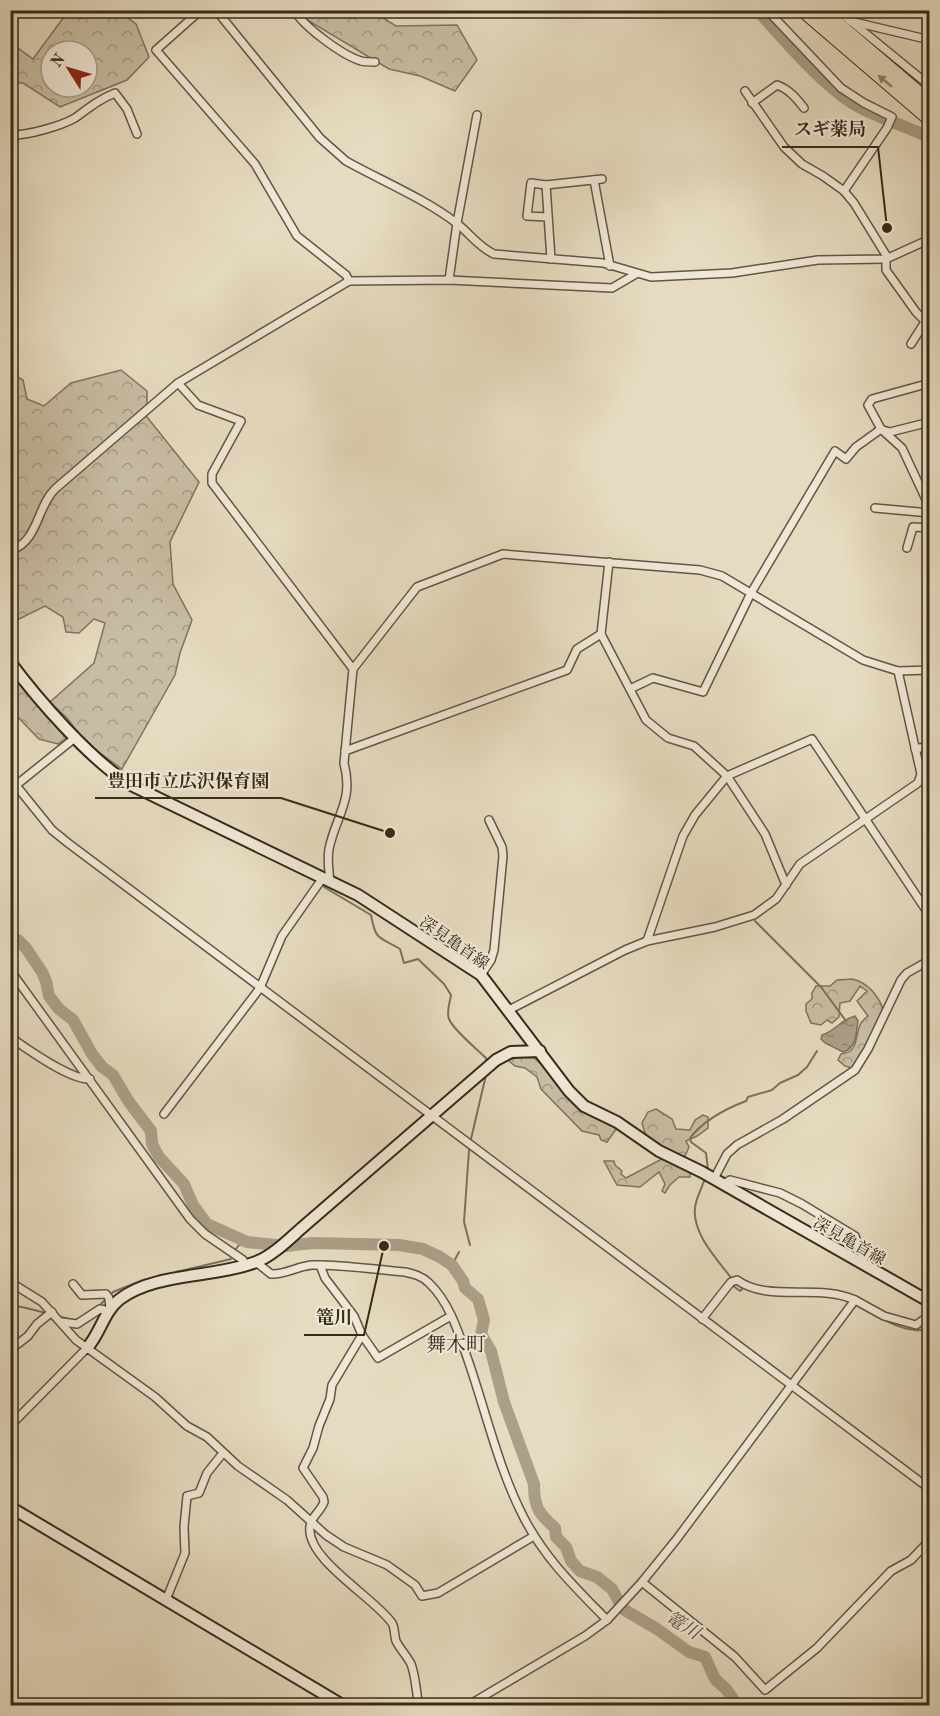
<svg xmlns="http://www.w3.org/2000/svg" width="940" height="1716" font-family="'Old Standard TT','Noto Serif JP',serif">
<defs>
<pattern id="forest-crowns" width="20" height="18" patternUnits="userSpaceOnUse" patternTransform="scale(1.5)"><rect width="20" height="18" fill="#c8bda4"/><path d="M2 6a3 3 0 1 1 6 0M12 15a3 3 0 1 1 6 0" fill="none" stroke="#a39a85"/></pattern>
<pattern id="water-ripples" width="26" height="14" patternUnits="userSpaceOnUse" patternTransform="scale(1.5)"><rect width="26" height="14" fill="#aa9f87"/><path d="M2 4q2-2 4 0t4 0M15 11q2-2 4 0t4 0" fill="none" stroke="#8b826e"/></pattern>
</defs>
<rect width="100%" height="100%" fill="#e6dbc0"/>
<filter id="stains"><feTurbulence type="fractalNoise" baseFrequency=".00333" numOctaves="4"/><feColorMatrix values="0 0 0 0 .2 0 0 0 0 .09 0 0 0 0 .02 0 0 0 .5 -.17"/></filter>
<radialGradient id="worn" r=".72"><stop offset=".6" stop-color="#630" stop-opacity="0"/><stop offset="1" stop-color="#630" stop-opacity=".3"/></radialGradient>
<g fill="url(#forest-crowns)" stroke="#7f745e" stroke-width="1.5" fill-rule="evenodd">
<path d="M69 10 118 11 136 24 149 57 127 80 60 107 23 83 11 82V43L33 59ZM51 51H87V87H51Z"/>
<path d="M297 11H372L396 26 457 25 477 60 455 91 420 76 389 69 299 15Z"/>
<path d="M121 370 147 391V417L199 482 170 542 173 584 192 620 180 653 175 675 122 769 86 743 67 718 50 702 94 663 105 623 94 619 79 633 66 632 63 617 45 606 11 623V373L23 380 27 399 44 406 71 383Z"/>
<path d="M11 670 43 711 69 736 58 744 39 739 11 710Z"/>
<path d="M852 979C867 982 878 995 883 1009L858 1062 852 1068 845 1066 838 1060 841 1054C860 1052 854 1036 861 1023 861 1023 867 1016 868 1016L857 1001 867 991 860 986 850 1001 840 1003 839 1017 832 1023 827 1020 821 1025 811 1023 806 1011V1004L812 999V993L816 986H830L837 980Z"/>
<path d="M520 1057 534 1058 617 1128 607 1142 601 1140 599 1135 582 1131 541 1089 537 1077 525 1068 515 1066 509 1061 508 1060Z"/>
<path d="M656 1109 672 1119 676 1129 690 1130 695 1120 703 1115 708 1117V1128L697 1136 686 1141 689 1147 685 1156 679 1158 675 1165 690 1172V1177H679L670 1185 665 1193 662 1191 665 1184 659 1172 640 1187 617 1185 604 1161H614L615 1165 622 1171 621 1174 626 1178 662 1159 666 1153 647 1139 642 1123 648 1112Z"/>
</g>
<path fill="url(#water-ripples)" stroke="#7c705b" stroke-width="1.5" d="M855 1016 858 1021C856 1033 857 1048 843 1052L825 1043 821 1039 822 1035C837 1030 840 1020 855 1016Z"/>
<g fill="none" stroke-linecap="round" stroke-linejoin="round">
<g stroke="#7c705b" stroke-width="2">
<path d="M324 887 371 915C376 942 379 936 400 949L404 963 418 959 444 984 451 995C450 1003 446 1011 449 1019 454 1031 476 1048 486 1058V1061"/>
<path d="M755 921 821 987 846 1021"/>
<path d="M471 1139 486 1075"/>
<path d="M469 1150 464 1222 470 1245"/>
<path d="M708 1170 706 1153 691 1142 690 1138C704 1120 725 1109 746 1101L748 1097 772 1090 780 1083 798 1075 807 1067 817 1051"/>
<path d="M704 1181C701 1190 696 1198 695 1208 692 1234 718 1260 732 1279"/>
<path d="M235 1250 239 1245 247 1242"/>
<path d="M452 1265 459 1252"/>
<path d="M732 1285 740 1291 743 1288 772 1294"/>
<path d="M854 1303C869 1312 898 1330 916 1330 921 1331 924 1328 930 1329"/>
<path d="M10 1306 22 1307 46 1313"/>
<path d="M99 1306 113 1292 143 1280 231 1259"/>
<path d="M61 1317 73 1320"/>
</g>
<g stroke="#aa9f87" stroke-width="12">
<path d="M757 10C783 39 812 73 842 96 866 115 903 124 930 138"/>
<path d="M10 937 18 940 26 948 42 972 46 981 49 996 59 1009 73 1020 92 1054 102 1067 113 1075 129 1102 151 1131 152 1144 159 1157 184 1184 193 1205 207 1224 247 1242 286 1246 313 1243 399 1245 423 1249 440 1257 452 1265 463 1281 465 1288 478 1299 484 1320 481 1334 491 1351 504 1402 534 1484C534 1507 538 1513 555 1528L556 1537 566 1547 571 1561 580 1571 597 1577 612 1589 623 1609 657 1629 689 1652 705 1657 715 1679 726 1689 738 1706"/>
</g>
<defs>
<g id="street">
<path d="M201 10 156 50 255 164 297 236 346 275 349 281"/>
<path d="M216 10 320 138 346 161C382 181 423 198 455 222 470 233 477 246 494 254L603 263 651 277 732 273 818 260 886 259 930 239"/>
<path d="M294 10C304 27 342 55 361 61 365 62 371 62 375 62"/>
<path d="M767 10 841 88 864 103 892 117 887 128 844 191"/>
<path d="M837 10 930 86"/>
<path d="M850 21 930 40"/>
<path d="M745 91 784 147 802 164 823 176 844 191 854 203 886 255V270L916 312 930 326"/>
<path d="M752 103 777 85C789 89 797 99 804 108"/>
<path d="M10 135C26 136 61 126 75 118 90 107 98 100 115 93L127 109 137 134"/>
<path d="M594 180 610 266"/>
<path d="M546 185 602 179"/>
<path d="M548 217 527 216 531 183 546 185 551 259"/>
<path d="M449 280 457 223 477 115"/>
<path d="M911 344 925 322"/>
<path d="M178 383 198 405 241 421 212 474V483L353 669"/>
<path d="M930 383 872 399 868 405 881 429 902 448 930 508"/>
<path d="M883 430 890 432 930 422"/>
<path d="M875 508 930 513"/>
<path d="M907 548 913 527 930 528"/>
<path d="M10 551C39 541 36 508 55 489L178 383 349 281 449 280 612 288 636 274"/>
<path d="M609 562 601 634 646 720 668 738 694 746 727 776 765 834 786 885"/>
<path d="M630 689 653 678 703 692 751 593 835 451 846 459 856 447 881 429"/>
<path d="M915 749 930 746"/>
<path d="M345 751 567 670 577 649 601 634"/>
<path d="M10 778 52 830 68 843 930 1489"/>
<path d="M10 790 76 737"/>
<path d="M330 882C329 871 327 860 329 849 336 815 354 801 344 763L353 669 417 587 503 554 700 570 722 576 863 660 898 671 930 670"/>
<path d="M647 941 683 836 695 815 727 776 812 739 930 916"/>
<path d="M10 970 190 1219 205 1234 243 1260 246 1265"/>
<path d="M481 975 491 960 494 950 503 856 502 847 489 820"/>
<path d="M509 1010 625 950 647 941 715 927 754 915 776 899 800 864 918 783 921 774 898 671"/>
<path d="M10 1037C27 1049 70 1080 90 1079"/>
<path d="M164 1114 260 988 282 936 322 879"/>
<path d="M714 1179 727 1154 737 1145 783 1119 855 1070 868 1049 901 980 907 973 930 960"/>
<path d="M724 1184 730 1180 780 1193 802 1204 855 1236 864 1261V1265"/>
<path d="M256 1262 271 1274C285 1275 298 1266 312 1265 341 1264 375 1270 405 1272 414 1274 422 1276 429 1283 450 1303 459 1334 468 1360 486 1412 499 1470 524 1518 546 1560 575 1587 607 1620"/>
<path d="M320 1265 325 1278 354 1316 362 1335 378 1358 451 1316"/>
<path d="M10 1282 42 1302 76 1340 155 1397 187 1426 207 1437 238 1466 287 1500 326 1535 344 1547 387 1565 415 1585 422 1596 438 1593 534 1536"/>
<path d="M702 1319 731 1282 737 1280C769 1303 819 1283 855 1300"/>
<path d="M62 1322 77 1324 100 1309 110 1311 109 1298 106 1294 82 1295 73 1284"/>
<path d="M362 1335 332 1385 330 1399 319 1426 313 1448 303 1468 323 1497 324 1502C321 1511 311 1517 310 1526 305 1559 374 1597 392 1623 395 1628 394 1635 396 1641 400 1649 407 1656 411 1664 416 1677 416 1693 419 1706"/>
<path d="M10 1350 28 1336 37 1324 52 1312"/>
<path d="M10 1426 87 1348"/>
<path d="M642 1582 735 1657 765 1690 817 1648 891 1571 911 1560 930 1540"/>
<path d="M166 1600 185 1553 184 1527 187 1496 199 1493 207 1473 223 1453"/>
<path d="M467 1706 585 1636 607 1620 642 1582 676 1540 855 1300 884 1316 916 1325 930 1315"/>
</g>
<g id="secondary">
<path d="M10 662C39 701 89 758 129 784L358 895 481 975 569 1091 584 1106 617 1122 659 1151 702 1172 930 1302"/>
<path d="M87 1348C100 1334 104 1311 120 1299 156 1272 215 1278 256 1262 274 1255 290 1238 304 1226L496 1060 511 1052 540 1051"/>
<path d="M10 1507 344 1706"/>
</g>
<g id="highway">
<path d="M803 10 930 119"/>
<path d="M821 10 930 103"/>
</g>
</defs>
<use href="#street" stroke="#625643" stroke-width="10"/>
<use href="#secondary" stroke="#362a19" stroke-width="14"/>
<use href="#highway" stroke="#362a19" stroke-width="16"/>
<use href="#street" stroke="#efe8d6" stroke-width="7"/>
<use href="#secondary" stroke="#efe8d6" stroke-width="10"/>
<use href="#highway" stroke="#e6dbc0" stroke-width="14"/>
</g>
<defs><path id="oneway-solid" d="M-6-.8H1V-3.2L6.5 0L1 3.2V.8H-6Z" transform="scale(1.5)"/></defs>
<use fill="#8e826c" href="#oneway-solid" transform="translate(885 81) rotate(-140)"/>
<g text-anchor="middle" stroke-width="4.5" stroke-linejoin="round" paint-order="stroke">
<g font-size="16" fill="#362a19" stroke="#efe8d6">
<text transform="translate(455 942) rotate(35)" y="6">深見亀首線</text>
<text transform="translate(850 1240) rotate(30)" y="6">深見亀首線</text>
</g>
<g font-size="18" font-style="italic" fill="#594d3a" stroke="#efe8d6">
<text transform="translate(683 1625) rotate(31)" y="6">篭川</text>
</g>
<g font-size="20" fill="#362a19" stroke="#efe8d6">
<text x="456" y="1351">舞木町</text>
</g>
</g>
<path fill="none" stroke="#362a19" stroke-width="2" d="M887 228L878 147H782M390 833L281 798H95M384 1246L364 1335H304"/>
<g fill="#362a19" stroke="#efe8d6" stroke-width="2">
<circle cx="887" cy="228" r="6"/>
<circle cx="390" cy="833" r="6"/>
<circle cx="384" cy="1246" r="6"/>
</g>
<g font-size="18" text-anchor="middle" font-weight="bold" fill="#362a19" stroke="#efe8d6" stroke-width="4.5" stroke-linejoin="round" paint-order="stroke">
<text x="830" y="135">スギ薬局</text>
<text x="188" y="787">豊田市立広沢保育園</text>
<text x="334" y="1323">篭川</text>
</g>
<rect width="940" height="1716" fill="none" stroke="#e6dbc0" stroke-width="36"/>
<rect x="12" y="12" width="916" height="1692" fill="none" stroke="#362a19" stroke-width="3"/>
<rect x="18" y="18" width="904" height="1680" fill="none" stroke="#362a19" stroke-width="1.5"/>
<g transform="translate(69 69) rotate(307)"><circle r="28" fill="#efe8d6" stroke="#a59c8a" stroke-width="1.5"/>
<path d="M0-4.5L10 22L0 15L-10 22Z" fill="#8f2418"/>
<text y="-9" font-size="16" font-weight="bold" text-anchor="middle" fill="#362a19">N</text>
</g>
<rect width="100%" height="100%" filter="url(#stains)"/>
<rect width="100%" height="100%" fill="url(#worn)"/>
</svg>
